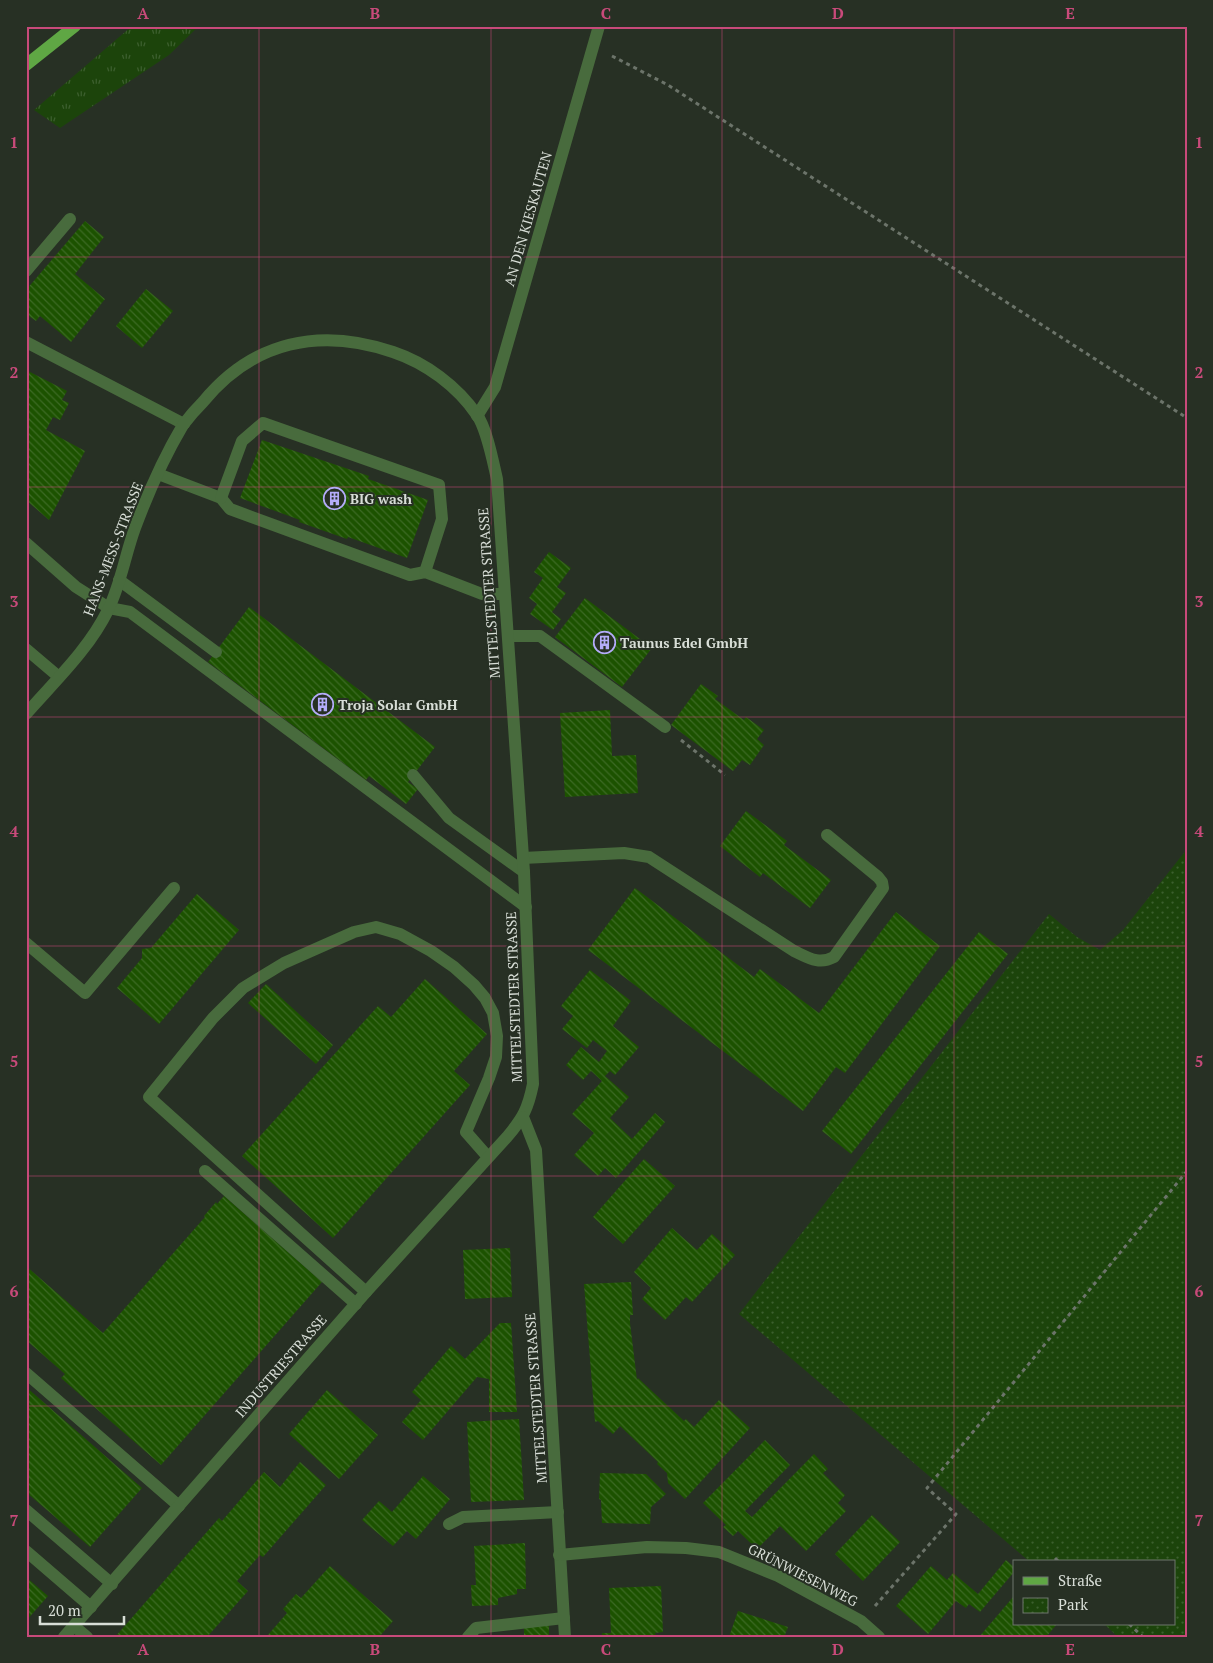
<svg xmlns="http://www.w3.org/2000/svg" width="1213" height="1663" font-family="'PT Serif',serif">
<defs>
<pattern id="grass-tufts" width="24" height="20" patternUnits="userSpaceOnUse" patternTransform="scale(1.25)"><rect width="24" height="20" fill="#1c440b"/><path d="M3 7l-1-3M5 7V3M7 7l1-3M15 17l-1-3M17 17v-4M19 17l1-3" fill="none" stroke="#3c5f2e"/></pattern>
<pattern id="park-dots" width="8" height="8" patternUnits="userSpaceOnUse" patternTransform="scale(1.25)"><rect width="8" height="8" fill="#1c440b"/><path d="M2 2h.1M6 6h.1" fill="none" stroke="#3c5f2e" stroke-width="1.8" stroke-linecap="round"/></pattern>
<pattern id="building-back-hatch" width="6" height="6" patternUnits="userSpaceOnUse" patternTransform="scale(1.25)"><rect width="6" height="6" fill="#1c5200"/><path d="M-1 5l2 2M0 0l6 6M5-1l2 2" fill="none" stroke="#3c6a24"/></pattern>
</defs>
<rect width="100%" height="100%" fill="#273024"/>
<path fill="url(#grass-tufts)" d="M132 26H199L169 55 60 128 34 110Z"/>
<path fill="url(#park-dots)" d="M1187 849V1637H1118L1104 1624H1174V1562H1030L739 1314 1049 914 1077 937 1100 950 1123 930Z"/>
<g fill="url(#building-back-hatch)">
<path d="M85 221 104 237 75 274 105 299 71 342 40 316 36 321 26 314V290Z"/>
<path d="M146 289 173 311 142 348 116 326Z"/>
<path d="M28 371 67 391 62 400 69 403 60 420 53 417 46 430 85 451 49 520 26 500V374Z"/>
<path d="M262 440 369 476 368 479 428 500 407 558 348 537 347 539 299 522 300 520 240 498Z"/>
<path d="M549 552 571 568 557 587 566 593 552 612 561 619 553 630 530 614 537 604 529 598 543 578 534 572Z"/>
<path d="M585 598 652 648 622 687 555 637Z"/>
<path d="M249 607 435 747 408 782 418 789 406 804 369 776 366 780 208 662Z"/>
<path d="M701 684 718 696 715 699 744 720 746 717 764 730 757 739 764 745 750 765 742 760 733 771 671 725Z"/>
<path d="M610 710 612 756 636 755 638 793 565 797 560 713Z"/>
<path d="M746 811 787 841 784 845 831 880 810 908 763 873 760 877 720 846Z"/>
<path d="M635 888 754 977 760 969 819 1013 896 912 940 946 845 1073 836 1067 803 1111 588 950Z"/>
<path d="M197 894 239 930 159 1024 117 988 142 958V949L151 948Z"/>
<path d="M979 932 1008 954 851 1154 822 1131Z"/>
<path d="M590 970 631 1001 613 1026 639 1047 615 1075 610 1071 605 1076 629 1097 610 1118 632 1139 655 1113 665 1122 616 1178 605 1168 598 1176 574 1155 594 1133 572 1114 602 1081 591 1071 583 1080 566 1065 581 1047 599 1062 607 1051 593 1040 587 1048 562 1029 573 1016 561 1006Z"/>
<path d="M425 979 487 1034 454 1071 470 1085 333 1238 242 1156 378 1006 391 1017Z"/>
<path d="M266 984 333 1045 316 1064 248 1003Z"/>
<path d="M644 1159 675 1186 623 1244 593 1217Z"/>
<path d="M224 1196 322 1282 161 1465 61 1378 65 1374 26 1340V1266L103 1333 205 1217 204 1216 216 1202 217 1204Z"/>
<path d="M672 1228 697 1250 712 1234 735 1255 692 1302 686 1297 665 1320 642 1299 651 1288 634 1272Z"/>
<path d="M510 1248 512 1297 465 1299 463 1250Z"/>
<path d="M631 1282 633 1315H630V1323L637 1380 638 1378 684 1421 686 1419 694 1427 719 1400 750 1428 685 1499 668 1483 667 1473 657 1464 658 1462 620 1426 613 1434 598 1421 595 1422 584 1284Z"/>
<path d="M500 1323H511L517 1412H489V1379L477 1377 423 1440 402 1422 421 1400 412 1392 451 1346 465 1359Z"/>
<path d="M26 1387 142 1488 90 1547 26 1492Z"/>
<path d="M327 1390 378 1435 339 1479 289 1434Z"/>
<path d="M519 1419 524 1500 471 1502 467 1422Z"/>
<path d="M765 1440 790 1465 745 1511 752 1517 814 1454 828 1469 823 1473 845 1495 838 1503 846 1511 806 1551 780 1526 757 1549 738 1531 733 1536 723 1527 726 1525 703 1503Z"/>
<path d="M300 1462 326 1485 263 1557 260 1555 237 1581 248 1591 207 1637H115L219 1518 222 1521 264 1472 280 1487Z"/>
<path d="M600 1473 646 1474 666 1494 651 1507 650 1524 602 1523 601 1500 599 1499Z"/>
<path d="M423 1476 450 1499 416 1539 407 1531 393 1546 362 1520 379 1501 392 1512Z"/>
<path d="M872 1515 900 1542 863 1581 835 1554Z"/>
<path d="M525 1543 526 1589H517V1594L498 1598V1605L472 1606 471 1585H476L474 1546Z"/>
<path d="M1006 1560 1014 1567V1572L980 1612 969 1604 966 1608 956 1601 928 1634 896 1606 931 1566 947 1580 953 1573 978 1594Z"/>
<path d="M330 1566 393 1621 379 1637H269L267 1636 287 1613 283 1609 296 1594 301 1598Z"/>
<path d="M26 1577 48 1596 26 1621Z"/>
<path d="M661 1586 663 1632 655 1633 656 1637H602V1633H611L609 1588Z"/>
<path d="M1014 1596V1624H1057L1046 1637H979Z"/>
<path d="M738 1611 788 1627 784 1637H729Z"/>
<path d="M549 1625V1637H524V1627Z"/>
</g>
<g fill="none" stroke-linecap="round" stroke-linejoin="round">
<g stroke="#6c746a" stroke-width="3" stroke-dasharray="4 4" stroke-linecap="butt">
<path d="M612 56 668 85 1187 418"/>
<path d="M681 740 725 775"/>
<path d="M1055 1558 1059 1562"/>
<path d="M875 1606 956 1514 927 1488 1187 1171"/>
<path d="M1129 1624 1143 1637"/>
</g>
<g stroke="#486b3d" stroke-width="12">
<path d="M26 271 70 219"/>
<path d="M26 342 184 424"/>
<path d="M477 416 495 387 599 26"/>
<path d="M158 474 221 498 230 509 410 575 425 572 482 594H504"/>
<path d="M221 498 242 441 263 423 439 485 442 519 425 572"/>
<path d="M26 543 76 587 109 608 130 612 526 907"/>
<path d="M119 580 216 652"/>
<path d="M508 636H540L665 727"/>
<path d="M26 649 59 677"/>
<path d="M413 775 449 818 524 872"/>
<path d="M523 858 624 853 649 857 794 951C809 958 819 965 834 957L883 888 882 882 878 877 827 835"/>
<path d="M26 943 85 993 174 888"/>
<path d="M205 1171 356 1304"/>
<path d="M366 1292 149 1097 213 1018 243 988 284 963 354 932 376 927 400 934 431 951 454 967 474 985 485 998 493 1013 497 1036 496 1057 489 1078 466 1132 488 1157"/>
<path d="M26 1373 179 1506"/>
<path d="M26 1510 112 1584"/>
<path d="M449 1524 463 1517 558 1512"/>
<path d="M26 1551 91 1607"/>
<path d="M74 1626 87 1637"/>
<path d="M468 1637 476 1628 564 1618"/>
</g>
<g stroke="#486b3d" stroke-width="12">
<path d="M26 714C55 681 89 649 108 610 121 584 125 555 135 528 148 493 164 457 183 425 189 417 196 409 203 402 253 341 320 327 393 352 426 363 457 386 477 415 487 429 493 462 497 479L524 872 533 1084C528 1109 523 1118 507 1137L366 1292 64 1637"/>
<path d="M523 1117 536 1150 565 1637"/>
<path d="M559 1555 647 1547 686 1548 719 1552 778 1576 861 1621 879 1637"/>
</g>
<path stroke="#5fa744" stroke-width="12" d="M26 65 75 26"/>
</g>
<path fill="none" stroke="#c84a7a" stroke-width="1" stroke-opacity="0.55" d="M259 26V1637M491 26V1637M722 26V1637M954 26V1637M26 257H1187M26 487H1187M26 717H1187M26 946H1187M26 1176H1187M26 1406H1187"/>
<defs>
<symbol id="building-ring" viewBox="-11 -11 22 22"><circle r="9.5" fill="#273024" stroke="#b4acf9" stroke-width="1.5"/><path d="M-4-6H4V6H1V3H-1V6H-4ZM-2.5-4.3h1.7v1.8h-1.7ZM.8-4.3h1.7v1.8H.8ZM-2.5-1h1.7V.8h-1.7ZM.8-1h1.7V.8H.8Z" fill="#b4acf9"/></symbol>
</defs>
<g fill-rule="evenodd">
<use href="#building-ring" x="322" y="486" width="25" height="25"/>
<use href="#building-ring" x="592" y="630" width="25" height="25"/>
<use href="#building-ring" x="310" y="692" width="25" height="25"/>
</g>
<g text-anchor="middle" stroke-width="4" stroke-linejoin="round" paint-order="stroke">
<g font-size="14" fill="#d8ded7" stroke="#273024">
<text transform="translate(528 219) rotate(-74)" y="5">AN DEN KIESKAUTEN</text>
<text transform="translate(113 549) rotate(-69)" y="5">HANS-MESS-STRASSE</text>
<text transform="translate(489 593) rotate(-94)" y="5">MITTELSTEDTER STRASSE</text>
<text transform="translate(514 997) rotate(-92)" y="5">MITTELSTEDTER STRASSE</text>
<text transform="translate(281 1366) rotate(-49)" y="5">INDUSTRIESTRASSE</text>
<text transform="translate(536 1398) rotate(-94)" y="5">MITTELSTEDTER STRASSE</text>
<text transform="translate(803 1575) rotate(27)" y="5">GRÜNWIESENWEG</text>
</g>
<g font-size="14" font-weight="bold" fill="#d8ded7" stroke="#273024" text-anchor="start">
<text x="350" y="504">BIG wash</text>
<text x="620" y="648">Taunus Edel GmbH</text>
<text x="338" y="710">Troja Solar GmbH</text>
</g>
</g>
<rect width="1213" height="1663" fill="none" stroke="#273024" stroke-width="55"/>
<rect x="1013" y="1560" width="162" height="65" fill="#273024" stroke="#6e766c"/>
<rect x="1023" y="1577" width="25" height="8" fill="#5fa744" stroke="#6e766c"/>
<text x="1058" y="1586" font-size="15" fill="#d8ded7">Straße</text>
<rect x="1023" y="1598" width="25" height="15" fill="url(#park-dots)" stroke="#6e766c"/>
<text x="1058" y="1610" font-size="15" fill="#d8ded7">Park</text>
<path d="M40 1616v8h84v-8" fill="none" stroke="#d8ded7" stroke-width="2.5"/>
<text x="48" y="1616" font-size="15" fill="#d8ded7" stroke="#273024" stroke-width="4" paint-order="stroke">20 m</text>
<rect x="28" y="28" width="1158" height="1608" fill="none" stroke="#c84a7a" stroke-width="2"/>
<g font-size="16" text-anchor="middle" font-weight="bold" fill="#c84a7a">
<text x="143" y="19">A</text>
<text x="375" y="19">B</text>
<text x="606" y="19">C</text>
<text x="838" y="19">D</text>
<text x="1070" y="19">E</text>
<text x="14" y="148">1</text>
<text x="1199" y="148">1</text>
<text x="14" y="378">2</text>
<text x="1199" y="378">2</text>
<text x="14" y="607">3</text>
<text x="1199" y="607">3</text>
<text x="14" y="837">4</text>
<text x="1199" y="837">4</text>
<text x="14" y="1067">5</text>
<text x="1199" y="1067">5</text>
<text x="14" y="1297">6</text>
<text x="1199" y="1297">6</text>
<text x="14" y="1526">7</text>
<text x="1199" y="1526">7</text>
<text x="143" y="1655">A</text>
<text x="375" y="1655">B</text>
<text x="606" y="1655">C</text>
<text x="838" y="1655">D</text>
<text x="1070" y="1655">E</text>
</g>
</svg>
